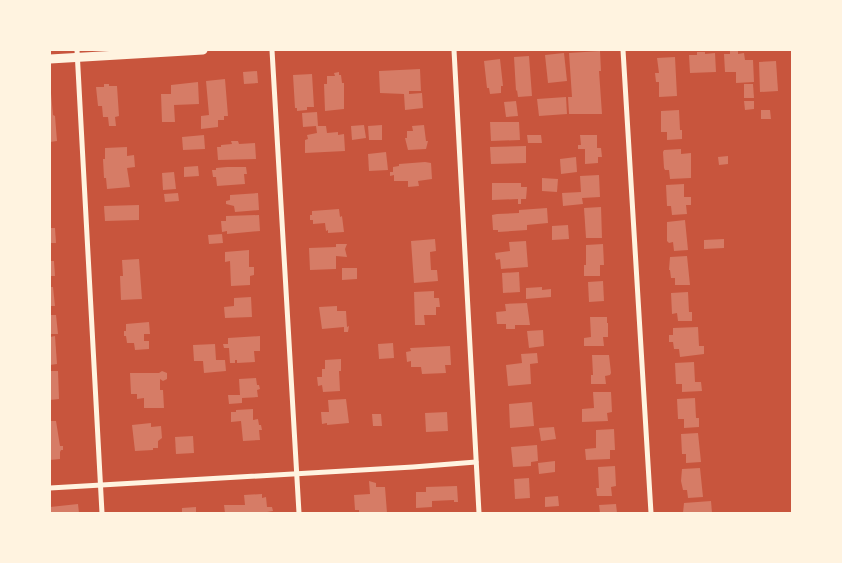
<svg xmlns="http://www.w3.org/2000/svg" width="842" height="563" font-family="'Source Serif 4',serif">
<rect width="100%" height="100%" fill="#c8553d"/>
<g fill="#d67c66">
<path d="M600 51 601 71H599L602 114H569L568 97H572L569 53Z"/>
<path d="M730 51H738V54L744 53 745 60H753L754 82 736 83V72H725L724 54H730Z"/>
<path d="M697 52H705V54L715 53 716 72 690 73 689 55H697Z"/>
<path d="M564 53 567 81 548 83 545 55Z"/>
<path d="M529 56 532 96 518 97 517 90 516 91 514 57Z"/>
<path d="M675 57 677 96 659 97V82H656L655 73H659L657 58Z"/>
<path d="M500 59 503 86H501V93L490 94 489 88H487L484 61Z"/>
<path d="M776 61 778 91 760 92 759 62Z"/>
<path d="M420 69 421 91H409V94L422 93 423 108 405 110 404 94 380 93 379 71Z"/>
<path d="M257 71 258 83 244 84 243 72Z"/>
<path d="M339 72V75H341L342 83H344V109L325 111 324 84H327V76H335L334 73Z"/>
<path d="M312 74 314 107H307V110L297 111V108H295L293 75Z"/>
<path d="M225 79 228 116H224V120H218V127L201 129V116L209 115 206 81Z"/>
<path d="M198 82 199 104 174 105 175 122H162L161 94H171V85Z"/>
<path d="M104 84H109V86H117L119 116 115 117 116 126H109L108 117H103L102 106H98L96 87H104Z"/>
<path d="M744 84H753L754 98H744Z"/>
<path d="M50 93H51L53 115 55 116 57 141 50 142Z"/>
<path d="M566 97 567 114 539 116 537 99Z"/>
<path d="M516 101 518 116 506 117 504 102Z"/>
<path d="M744 101H754V109L745 110Z"/>
<path d="M679 110 680 130H682V139L667 140V132H661V111Z"/>
<path d="M761 110H770L771 119H761Z"/>
<path d="M317 112 318 126H326L327 133 338 132V135L344 134 345 151 305 153V140L308 139 307 135 317 133 316 126 303 127 302 113Z"/>
<path d="M490 122H519L520 140 491 141Z"/>
<path d="M364 125 366 138 352 140 351 126Z"/>
<path d="M382 125V140H369L368 126Z"/>
<path d="M424 125 426 141H428L426 149 408 150 405 138H407V131H413L412 126Z"/>
<path d="M204 135 205 149 183 150 182 137Z"/>
<path d="M527 135H541L542 143H528Z"/>
<path d="M580 135H597V148H601L602 157H598V163L585 164V149H578V145H581Z"/>
<path d="M231 141H238L239 144 255 143 256 159 218 160 217 147H221V145L232 144Z"/>
<path d="M526 146V163L491 164 490 147Z"/>
<path d="M127 147V156L134 155 135 167 127 168 130 187 107 189 106 178H104L103 159H105V148Z"/>
<path d="M681 149V154L691 153V178L670 179 669 170H665L664 168 663 152 664 150Z"/>
<path d="M386 152 388 170 369 171 368 154Z"/>
<path d="M728 156V164L719 165 718 157Z"/>
<path d="M576 157 577 172 561 174 560 159Z"/>
<path d="M425 162 431 163 432 179 418 181 419 186 408 187V181H394V175L390 176V172H393V167L399 166V164Z"/>
<path d="M198 166 199 176 184 177V167Z"/>
<path d="M227 167H246L247 174H244L245 184 217 186 216 177H213L212 170H216V168Z"/>
<path d="M174 172 176 189 163 190 162 173Z"/>
<path d="M599 175 600 197 582 198 583 204 563 206 562 193 581 192 580 176Z"/>
<path d="M542 178 558 179 557 192 542 191Z"/>
<path d="M492 183H521V187H527L526 199H521V204H518V199L492 200Z"/>
<path d="M684 184V197H691V205H686L687 214 672 215 671 206H667L666 185Z"/>
<path d="M178 193 179 201 165 202 164 194Z"/>
<path d="M258 193 259 210 235 212 234 206 226 204V201L230 200V195Z"/>
<path d="M139 205V220L105 221 104 206Z"/>
<path d="M601 207 602 238H586L584 208Z"/>
<path d="M547 208 548 223 527 225V230L498 232V230H493L492 215 497 214 519 213V210Z"/>
<path d="M339 209 340 217 342 216 344 232 328 233V230L326 231 325 223 313 224V220H310V215H312V211Z"/>
<path d="M259 215 260 231 227 234V231L222 232 221 221H226V216Z"/>
<path d="M685 220 688 250 674 251 673 242 669 243 667 241V222Z"/>
<path d="M568 225 569 239 552 240V226Z"/>
<path d="M50 228H55L56 243H50Z"/>
<path d="M222 234 223 243 209 244 208 235Z"/>
<path d="M435 239 436 251 430 252 431 270H437L438 281 414 283 411 241Z"/>
<path d="M724 239V248L704 249V240Z"/>
<path d="M526 241 528 267 501 269 500 259 496 260 495 253 510 251 509 242Z"/>
<path d="M336 244H347L345 249 347 257 336 256V269L310 270 309 248 336 247Z"/>
<path d="M603 244 604 265H600V276H584V265H586V245Z"/>
<path d="M249 250V267H254V275L250 276V285L231 286 230 261 225 262V252Z"/>
<path d="M687 256 690 285H675V278H671L670 270H669L670 257Z"/>
<path d="M139 259 142 299 121 300 120 276H123L122 260Z"/>
<path d="M50 261H54L55 276H50Z"/>
<path d="M342 268H357V279L342 280Z"/>
<path d="M519 272 520 292 503 293 502 273Z"/>
<path d="M603 281 604 301 589 302 588 282Z"/>
<path d="M50 287H53L55 306H50Z"/>
<path d="M542 287V290L551 289V297L526 299V288Z"/>
<path d="M434 291V298H439L440 307H436V315H424L425 325H415L414 292Z"/>
<path d="M688 292 689 312H692V321H678L677 313 672 314 671 293Z"/>
<path d="M251 297 252 317 225 318 224 307 234 306V298Z"/>
<path d="M527 303 530 325H515V329H506V324H497L496 312 506 311 505 304Z"/>
<path d="M337 306V311H346L347 327 349 326 348 332H344V327L322 329 319 307Z"/>
<path d="M50 315H56L58 334H50Z"/>
<path d="M590 317H607V323H608V337H603L604 346H584V338L591 337Z"/>
<path d="M149 322 150 334H144V341H149V349L135 350 134 343H127L126 336H124V331H126V324Z"/>
<path d="M698 327 699 346H704V354L680 357 679 349H674L673 342H669V335H673V328Z"/>
<path d="M543 330 544 346 529 348 527 331Z"/>
<path d="M55 336 57 364 50 365V337Z"/>
<path d="M260 336V351H254L255 362 237 363V360H235V363H230L229 348H224L223 344H228V338Z"/>
<path d="M393 343 394 358 379 359 378 344Z"/>
<path d="M215 344 216 360H225L226 371 204 373 203 361H194L193 345Z"/>
<path d="M450 346 451 365H445L446 373 422 374 421 367H411V361L407 362 406 352 411 351 410 348Z"/>
<path d="M537 353 538 363 530 364 531 384 508 386 506 365 522 363 521 354Z"/>
<path d="M592 355H609L611 373 610 375 605 376 606 384H591V375H593Z"/>
<path d="M341 359V371H339L340 391 323 392 322 385 318 386 317 377H322V369H325V360Z"/>
<path d="M694 362 695 382H701L702 391 682 392V384H676L675 363Z"/>
<path d="M50 371H58L59 399 50 400Z"/>
<path d="M162 371 167 373V379L163 381 160 379V390H163L164 408H144V398L137 399V394H131L130 373H159Z"/>
<path d="M256 378 257 385H259L260 389 257 390 258 397 242 398V403L229 404 228 395H240L239 379Z"/>
<path d="M593 392H611L612 412 607 413 608 421 582 422V409L594 408Z"/>
<path d="M695 398 696 418H699V427L684 428V419H678L677 399Z"/>
<path d="M346 399 349 423 327 425V423L322 424 321 412H329L328 400Z"/>
<path d="M532 402 534 426 510 428 509 404Z"/>
<path d="M253 409V420L258 419 259 425H261L262 430H259L260 440 243 441 241 421 231 422V412H236V410Z"/>
<path d="M447 412 448 431 426 432 425 413Z"/>
<path d="M372 414H381L382 426H373Z"/>
<path d="M50 421H56L60 446H63V450H61L60 452V459L50 460Z"/>
<path d="M151 423V427L161 426 162 438 158 441V448H153V450L135 451 132 425Z"/>
<path d="M554 427 556 439 541 441 539 428Z"/>
<path d="M614 429 615 450H610V459L586 460 585 449 596 448V430Z"/>
<path d="M698 433 701 462 686 463V454H682L681 434Z"/>
<path d="M193 436 194 453 176 454 175 437Z"/>
<path d="M537 445 538 461 531 462V466L513 467 511 447Z"/>
<path d="M555 461V472L539 474 538 463Z"/>
<path d="M615 466 616 486 611 487 612 496H597L596 488H599L598 467Z"/>
<path d="M700 468 703 497 688 498 687 490H683L681 481 682 469Z"/>
<path d="M529 478 530 498 515 499 514 479Z"/>
<path d="M369 481 376 483V487H385L387 513H359V510H355L354 495 370 494Z"/>
<path d="M457 486 458 502H454V500L432 501V507L416 508V492H426V487Z"/>
<path d="M262 494V498L266 497 267 507H272L273 511 267 512V513H225L224 505H245L244 495Z"/>
<path d="M558 496 559 506 545 507V497Z"/>
<path d="M711 501 712 513H683L684 503Z"/>
<path d="M78 504 79 513H50V507Z"/>
<path d="M616 504 617 513H600L599 505Z"/>
<path d="M196 507V513H182V508Z"/>
</g>
<g fill="none" stroke-linecap="round" stroke-linejoin="round">
<g stroke="#fff3e0" stroke-width="5">
<path d="M77 50 102 513"/>
<path d="M272 50 299 513"/>
<path d="M454 50 479 513"/>
<path d="M623 50 651 513"/>
<path d="M50 488 413 467 476 462"/>
</g>
<path stroke="#fff3e0" stroke-width="9" d="M50 59 203 50"/>
</g>
<rect width="842" height="563" fill="none" stroke="#fff3e0" stroke-width="102"/>
</svg>
